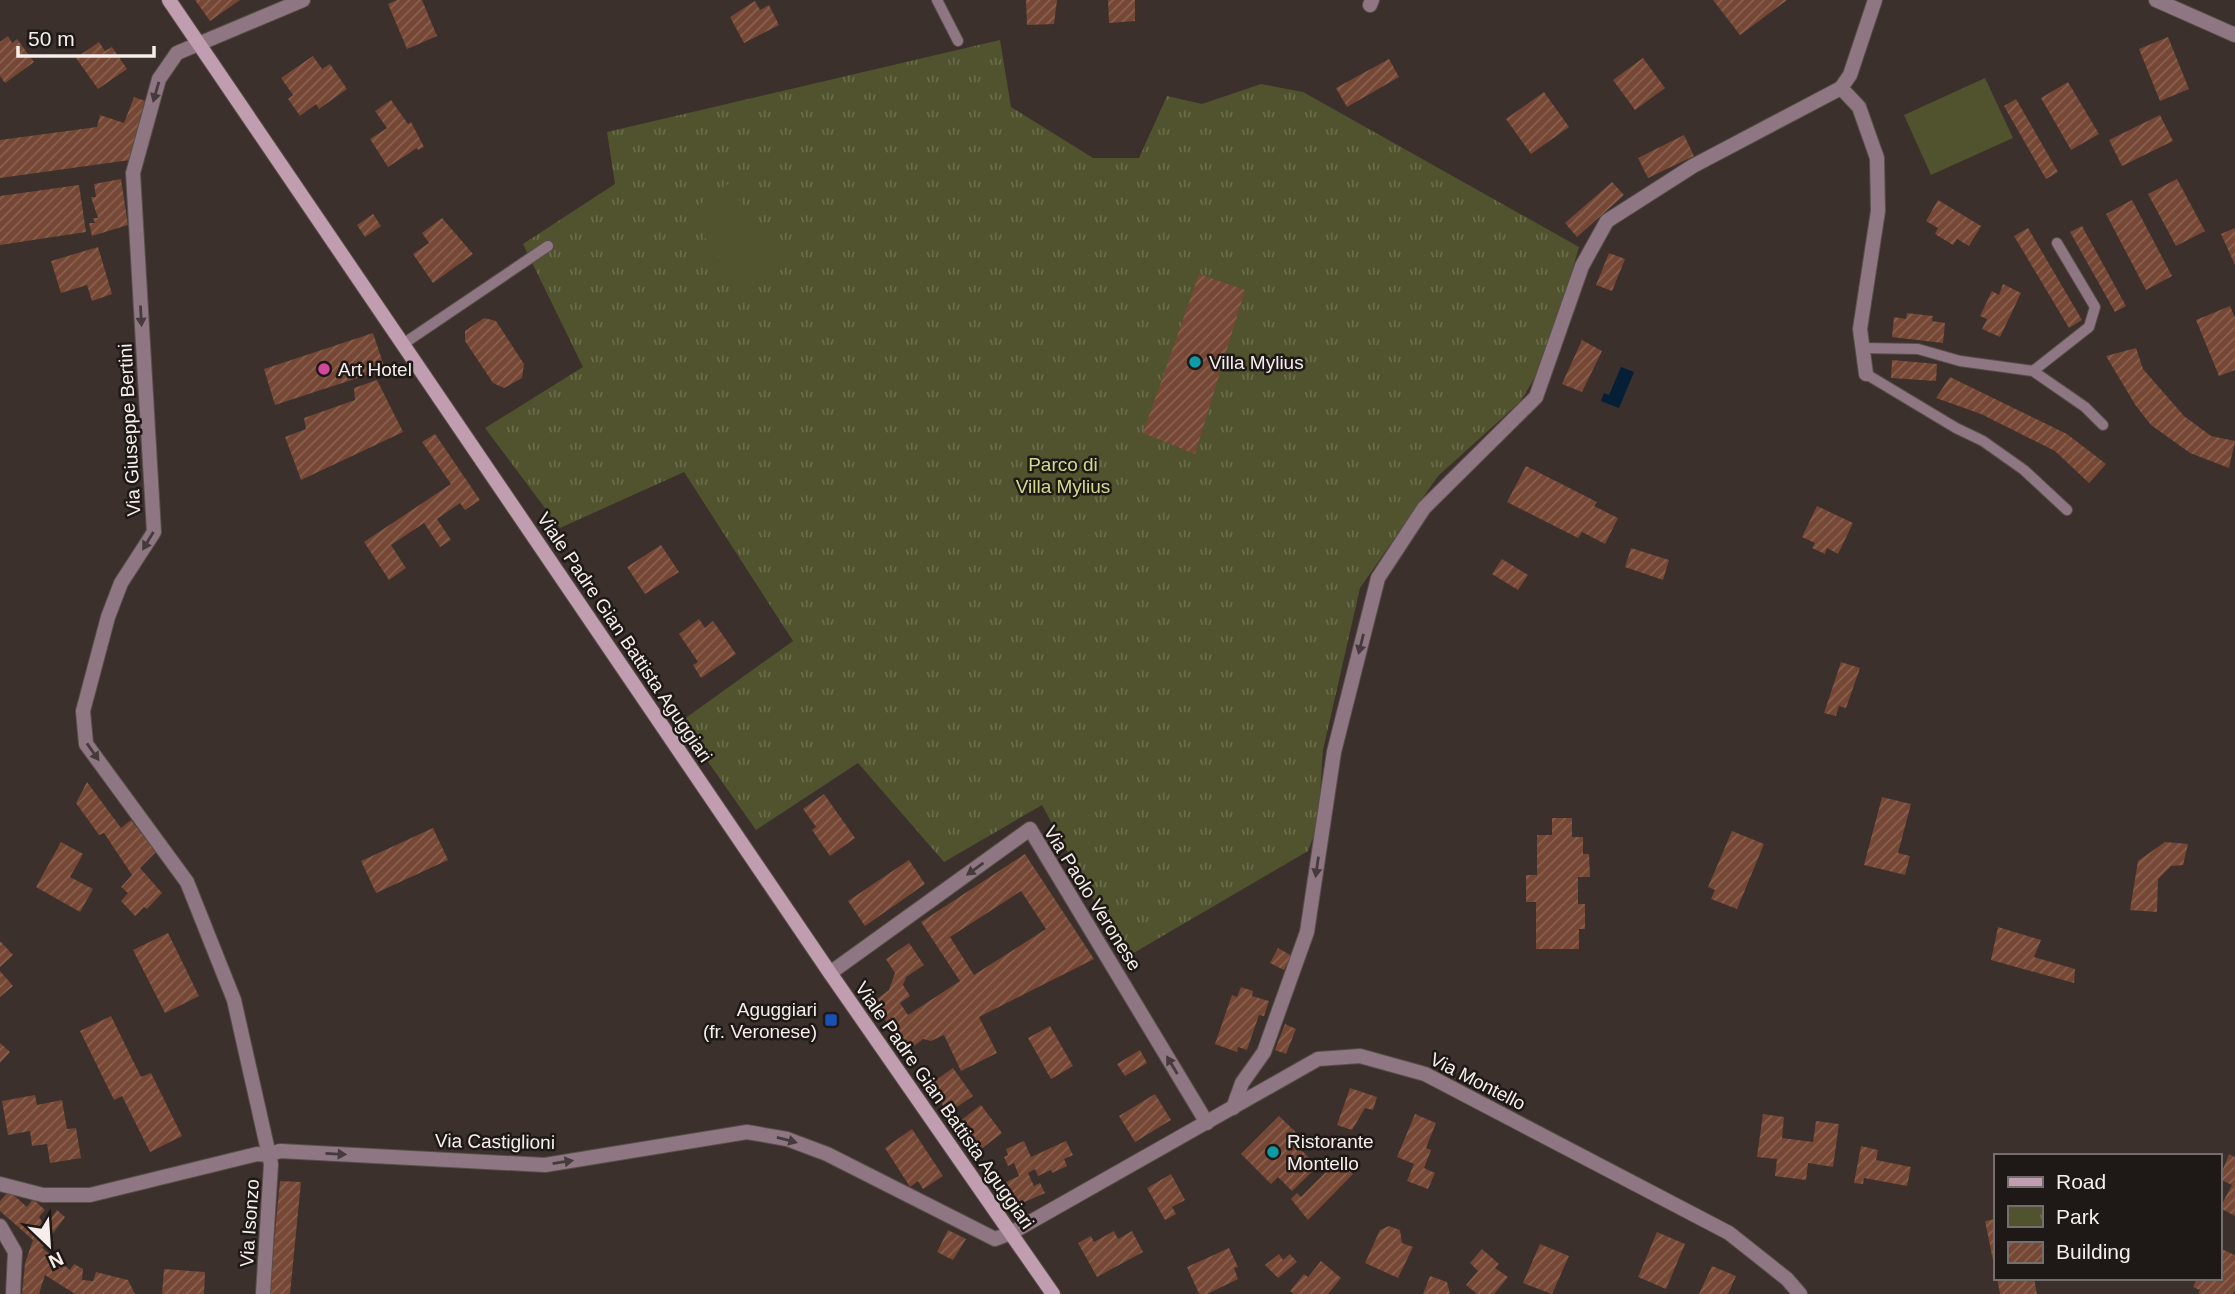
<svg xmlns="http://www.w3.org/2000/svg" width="2235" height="1294" font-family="Helvetica,sans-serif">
<defs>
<pattern id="park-tufts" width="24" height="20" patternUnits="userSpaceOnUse" patternTransform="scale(1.75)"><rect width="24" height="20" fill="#50532d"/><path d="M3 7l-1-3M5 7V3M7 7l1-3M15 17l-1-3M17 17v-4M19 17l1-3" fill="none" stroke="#6a6c4c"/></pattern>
<pattern id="building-hatch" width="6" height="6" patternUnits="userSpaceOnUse" patternTransform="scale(1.75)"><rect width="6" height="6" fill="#754734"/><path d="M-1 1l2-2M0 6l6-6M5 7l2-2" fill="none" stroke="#896252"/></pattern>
</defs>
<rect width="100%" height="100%" fill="#3b302b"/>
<path fill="url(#park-tufts)" d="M1000 40 1011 107 1093 158H1139L1167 96 1202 104 1261 84 1303 92 1579 247 1546 359 1520 402 1438 476 1360 588 1323 750 1318 824 1308 851 1125 958 1042 805 944 862 858 763 756 830 680 722 793 641 684 472 560 528 485 428 583 367 523 244 615 184 607 132Z"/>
<g fill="#50532d">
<path d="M1985 78 2013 138 1931 175 1904 115Z"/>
<path d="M728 184 785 267 745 294 688 213Z"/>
</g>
<path fill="#041f36" d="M1621 367 1634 372 1619 408 1601 401 1604 393 1609 395Z"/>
<g fill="url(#building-hatch)" fill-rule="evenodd">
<path d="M195 0H240L210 21Z"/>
<path d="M397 0H422L437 36 407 49 388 4Z"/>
<path d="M1026 0H1057L1054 24 1027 25Z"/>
<path d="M1108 0H1135V21L1109 23Z"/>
<path d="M1713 0H1787L1740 35Z"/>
<path d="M755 1 760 10 769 5 779 25 744 43 730 17Z"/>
<path d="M8 36 12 43 17 39 34 62 5 83 0 76V42Z"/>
<path d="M2168 37 2189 89 2160 101 2139 49Z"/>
<path d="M99 42 105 51 112 47 127 69 98 89 76 58Z"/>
<path d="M313 56 322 69 330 64 347 89 319 109 316 104 300 116 288 99 293 95 281 78Z"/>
<path d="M1643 58 1665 88 1635 110 1613 80Z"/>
<path d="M1389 59 1399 77 1347 107 1336 88Z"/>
<path d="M2068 82 2099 134 2071 150 2041 98Z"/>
<path d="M1544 92 1569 127 1531 154 1506 119Z"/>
<path d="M134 97 148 102 130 160 0 178V140L97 127 100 115 124 123Z"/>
<path d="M2016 99 2058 172 2046 179 2004 106Z"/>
<path d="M391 100 408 124 411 122 424 147 418 150 417 148 388 167 370 139 387 128 375 111Z"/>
<path d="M2160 115 2173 141 2122 166 2109 140Z"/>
<path d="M1684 135 1694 156 1648 178 1638 158Z"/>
<path d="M121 179 128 225 92 236 89 223H95L93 218H98L91 197H96L94 184Z"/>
<path d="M2177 179 2205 231 2176 246 2148 194Z"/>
<path d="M1612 182 1624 195 1577 237 1565 223Z"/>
<path d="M79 185 86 232 0 245V196Z"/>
<path d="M1938 200 1981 226 1969 246 1957 239 1953 245 1935 234 1938 228 1926 221Z"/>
<path d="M2132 200 2172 276 2146 290 2106 214Z"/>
<path d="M373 214 381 226 365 237 357 225Z"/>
<path d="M442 218 473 254 433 283 413 254 429 243 422 233Z"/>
<path d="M2082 226 2126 306 2115 312 2070 232Z"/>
<path d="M2028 228 2082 320 2069 328 2014 236Z"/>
<path d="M2235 228V265L2221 234Z"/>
<path d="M98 247 112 294 92 301 87 285 61 293 51 261Z"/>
<path d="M1609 253 1625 259 1612 291 1596 285Z"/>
<path d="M1199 274 1245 290 1195 454 1143 433Z"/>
<path d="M2003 284 2021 293 2000 337 1982 329 1987 319 1980 316 1992 291 1999 295Z"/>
<path d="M2230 306 2235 318V370L2219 376 2196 320Z"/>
<path d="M1907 313 1933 316 1932 321 1945 323 1943 343 1892 337 1894 317 1906 319Z"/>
<path d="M484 318 496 321 524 364 522 378 504 388 493 383 465 341V331Z"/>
<path d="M373 333 385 369 275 405 264 369Z"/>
<path d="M1582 340 1602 351 1582 392 1562 384Z"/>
<path d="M2136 348 2143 369 2184 416 2211 436 2235 441 2229 468 2190 453 2151 425 2136 406 2106 356Z"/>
<path d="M1892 360 1937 364 1936 381 1891 378Z"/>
<path d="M1950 377 2067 434 2106 464 2089 483 2055 451 1981 414 1936 398Z"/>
<path d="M377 380 403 432 301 480 285 437 306 429 304 418 355 400 354 388Z"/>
<path d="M435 434 480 500 465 510 460 503 437 519 451 540 440 547 424 523 391 545 406 568 389 580 364 542 451 484 422 442Z"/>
<path d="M1526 466 1597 502 1594 506 1618 518 1605 544 1582 532 1578 538 1507 502Z"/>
<path d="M1817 506 1853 523 1838 554 1827 548 1825 554 1812 548 1815 543 1802 537Z"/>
<path d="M661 545 679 572 645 594 627 567Z"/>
<path d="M1631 548 1669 560 1663 580 1625 567Z"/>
<path d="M1502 559 1528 575 1518 590 1492 574Z"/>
<path d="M699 619 705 628 713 621 736 654 701 678 693 665 698 662 679 634Z"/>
<path d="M1841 662 1860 668 1846 708 1839 706 1836 716 1824 713Z"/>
<path d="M87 782 121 828 131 820 156 852 140 868 162 893 147 909 144 907 135 916 121 901 128 893 121 887 132 875 104 833 99 835 76 803Z"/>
<path d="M824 794 855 838 830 856 812 830 816 827 803 809Z"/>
<path d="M1882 797 1911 804 1898 853 1910 856 1905 875 1864 865Z"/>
<path d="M1552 818H1572V837H1583V854H1589L1590 877H1578V904H1585V929H1579V949H1536V902H1526V875H1537V835H1552Z"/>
<path d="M433 828 448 860 376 893 361 861Z"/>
<path d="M1732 831 1764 844 1737 909 1711 899 1715 890 1708 887Z"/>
<path d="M61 842 83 854 70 877 93 889 80 912 36 887Z"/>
<path d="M2165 842 2188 844 2183 865 2171 866 2158 879 2157 912 2130 910 2138 861Z"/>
<path d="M1025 854 1094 959 979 1017 997 1053 961 1071 944 1035 931 1041 923 1039 909 1050 872 1003 889 990 895 973 886 959 909 943 924 965 906 977 903 985 910 996 900 1003 908 1015 960 981 921 922ZM1021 891 1046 929 974 975 950 937Z"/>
<path d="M909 860 925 884 865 926 848 901Z"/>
<path d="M1998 927 2041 940 2034 957 2075 969 2074 983 1991 960Z"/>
<path d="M168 933 199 996 165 1013 133 950Z"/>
<path d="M0 941 13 955 0 967Z"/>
<path d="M1278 948 1292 956 1284 970 1270 963Z"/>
<path d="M0 971 13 986 0 997Z"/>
<path d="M1241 987 1253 991 1252 996 1269 1001 1264 1016 1259 1015 1247 1050 1238 1047 1237 1052 1215 1044 1232 995 1237 997Z"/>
<path d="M111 1016 141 1077 151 1073 182 1136 150 1152 122 1096 114 1100 80 1031Z"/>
<path d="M1285 1024 1296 1029 1286 1054 1275 1050Z"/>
<path d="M1050 1026 1073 1066 1051 1079 1028 1038Z"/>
<path d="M0 1043 10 1052 0 1063Z"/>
<path d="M1140 1050 1147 1063 1125 1076 1117 1064Z"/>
<path d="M953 1068 973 1096 948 1113 929 1085Z"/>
<path d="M1350 1088 1377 1097 1373 1110 1365 1108 1352 1130 1337 1125Z"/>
<path d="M1155 1094 1171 1120 1135 1142 1119 1116Z"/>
<path d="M35 1095 37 1105 62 1100 67 1129 76 1128 81 1158 50 1163 47 1144 32 1146 30 1131 8 1135 2 1101Z"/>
<path d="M981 1105 1002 1133 981 1149 960 1121Z"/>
<path d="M1415 1114 1436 1123 1426 1148 1431 1150 1424 1168 1435 1173 1428 1189 1407 1181 1414 1164 1397 1157Z"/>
<path d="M1763 1114 1784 1117 1782 1138 1813 1142 1816 1121 1839 1124 1833 1167 1808 1163 1806 1180 1775 1176 1777 1159 1757 1157Z"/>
<path d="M1279 1116 1307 1143 1301 1150 1318 1166 1292 1191 1278 1177 1271 1184 1241 1154Z"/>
<path d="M912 1129 943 1176 923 1189 918 1181 910 1187 885 1148Z"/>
<path d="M1024 1141 1031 1157 1066 1141 1073 1155 1064 1159 1067 1166 1052 1173 1051 1170 1038 1176 1035 1169 1028 1173 1034 1186 1040 1183 1045 1193 1020 1204 1006 1182 1019 1176 1014 1163 1008 1166 1004 1157 1008 1155 1006 1149Z"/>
<path d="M1861 1146 1878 1150 1876 1160 1911 1167 1907 1186 1864 1178 1863 1184 1854 1183Z"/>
<path d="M2229 1154 2235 1157V1216L2220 1208 2232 1185 2219 1179Z"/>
<path d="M1338 1160 1353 1174 1308 1220 1291 1199 1297 1193 1301 1197Z"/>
<path d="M1171 1174 1185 1200 1172 1207 1176 1214 1165 1220 1147 1188Z"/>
<path d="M280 1181 301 1182 290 1294H269Z"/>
<path d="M9 1191 27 1207 33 1199 45 1210 39 1217 45 1227 57 1210 65 1217 42 1248 70 1270 74 1264 83 1269 82 1280 93 1281 96 1272 128 1280 135 1294H75L45 1275 39 1294H22L25 1263 33 1240 0 1211V1201Z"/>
<path d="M1995 1219V1265H1994L1985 1221Z"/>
<path d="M1389 1226 1400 1230 1402 1243 1413 1247 1398 1278 1365 1263 1380 1230Z"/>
<path d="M948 1230 966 1239 953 1260 937 1252Z"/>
<path d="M1114 1231 1118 1239 1132 1231 1143 1252 1097 1277 1078 1243 1091 1236 1094 1242Z"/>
<path d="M1657 1232 1685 1244 1666 1289 1638 1277Z"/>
<path d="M1540 1244 1569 1256 1552 1294 1523 1283Z"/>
<path d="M1229 1248 1238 1267 1234 1268 1238 1279 1207 1294H1199L1187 1267Z"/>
<path d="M2219 1248 2235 1255V1290L2233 1294H2198L2200 1290 2193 1287 2197 1278H2219Z"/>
<path d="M1482 1249 1499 1264 1495 1268 1508 1277 1494 1294H1477L1466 1285 1478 1271 1470 1263Z"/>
<path d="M1279 1254 1283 1260 1290 1254 1297 1262 1278 1278 1265 1265Z"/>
<path d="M1321 1261 1341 1278 1328 1294H1294L1290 1291 1304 1274 1308 1277Z"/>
<path d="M1712 1266 1736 1276 1728 1294H1699Z"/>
<path d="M164 1269 205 1272 204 1294H162Z"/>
<path d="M1430 1276 1447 1282 1450 1294H1423Z"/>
<path d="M1997 1278H2034L2037 1294H2000Z"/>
</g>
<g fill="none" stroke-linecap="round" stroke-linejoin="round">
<defs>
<g id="service">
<path d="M937 0 958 41"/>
<path d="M403 344 548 246"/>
<path d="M1862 348 1918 349 1960 361 2033 371 2085 407 2103 425"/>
<path d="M2033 371 2089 327 2095 307 2057 243"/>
<path d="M1866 374 1956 428 1983 441 2024 470 2067 510"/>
</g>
<g id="minor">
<path d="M2156 0 2235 35"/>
<path d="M1370 5 1372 0"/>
<path d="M1841 88 1859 107 1877 158 1878 211 1860 329 1866 374"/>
<path d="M830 973 1030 829 1207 1123"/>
<path d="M1233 1108 1242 1083 1264 1052 1307 932 1334 752 1378 578 1424 508 1536 397 1582 266 1607 221 1693 166 1841 88 1850 75 1875 0"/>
<path d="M0 1184 43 1195H90L257 1154 268 1155 280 1151 545 1165 747 1132 787 1139 827 1154 995 1239 1011 1233 1318 1059 1360 1056 1425 1074 1729 1233 1787 1279 1800 1294"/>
<path d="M0 1226 15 1252 13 1294"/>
<path d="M263 1294 271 1164 234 1000 187 882 86 744 83 711 108 617 121 583 154 532 133 173 159 79 177 53 303 0"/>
</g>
<path id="secondary" d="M169 0 830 973 1053 1294"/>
</defs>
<use href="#service" stroke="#594e4a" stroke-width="12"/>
<use href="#minor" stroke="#594e4a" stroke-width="16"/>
<use href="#secondary" stroke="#594e4a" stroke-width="16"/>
<use href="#service" stroke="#8e7782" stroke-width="10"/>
<use href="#minor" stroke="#8e7782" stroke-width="14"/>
<use href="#secondary" stroke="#c19eaf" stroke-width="14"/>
</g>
<defs><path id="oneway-solid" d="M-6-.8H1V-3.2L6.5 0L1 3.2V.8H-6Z" transform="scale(1.75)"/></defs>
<g fill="#453a3c">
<use href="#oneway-solid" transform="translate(156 92) rotate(106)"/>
<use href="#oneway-solid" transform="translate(141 316) rotate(87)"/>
<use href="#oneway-solid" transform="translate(148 541) rotate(121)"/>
<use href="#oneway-solid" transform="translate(1361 644) rotate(104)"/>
<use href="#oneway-solid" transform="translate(93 752) rotate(55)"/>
<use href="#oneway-solid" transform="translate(1317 867) rotate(98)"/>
<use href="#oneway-solid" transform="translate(975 869) rotate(144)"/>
<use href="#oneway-solid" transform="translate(1172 1065) rotate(-121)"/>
<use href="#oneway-solid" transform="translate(787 1140) rotate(15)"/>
<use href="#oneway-solid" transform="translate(336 1154) rotate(3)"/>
<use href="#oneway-solid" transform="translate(563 1162) rotate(-9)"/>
</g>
<g fill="#0f9aa8" stroke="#1e1917" stroke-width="2.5">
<circle cx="1195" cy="362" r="7"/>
<circle cx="1273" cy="1152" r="7"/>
</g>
<circle fill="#d1479c" stroke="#1e1917" stroke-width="2.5" cx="324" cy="369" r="7"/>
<rect fill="#1a4fb4" stroke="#1e1917" stroke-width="2.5" x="824" y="1013" width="14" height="14" rx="3.5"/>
<g text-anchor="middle" stroke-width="5" stroke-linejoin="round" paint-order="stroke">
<g font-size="19" fill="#f5eeeb" stroke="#1e1917" text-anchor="start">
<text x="1209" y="369">Villa Mylius</text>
<text x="338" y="376">Art Hotel</text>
<text x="817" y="1016" text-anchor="end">Aguggiari<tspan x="817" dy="22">(fr. Veronese)</tspan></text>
<text x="1287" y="1148">Ristorante<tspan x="1287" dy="22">Montello</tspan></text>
</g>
<g font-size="19" fill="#f5eeeb" stroke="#1e1917">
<text transform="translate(129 430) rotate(-93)" y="7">Via Giuseppe Bertini</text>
<text transform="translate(625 637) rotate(56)" y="7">Viale Padre Gian Battista Aguggiari</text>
<text transform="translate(1093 898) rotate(58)" y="7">Via Paolo Veronese</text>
<text transform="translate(1478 1081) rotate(27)" y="7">Via Montello</text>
<text transform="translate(945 1105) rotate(55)" y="7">Viale Padre Gian Battista Aguggiari</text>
<text transform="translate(495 1141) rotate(1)" y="7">Via Castiglioni</text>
<text transform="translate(249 1223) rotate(-86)" y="7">Via Isonzo</text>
</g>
<g font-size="19" fill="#d4db8d" stroke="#1e1917">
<text x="1063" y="471">Parco di<tspan x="1063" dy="22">Villa Mylius</tspan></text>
</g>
</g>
<rect x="1994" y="1154" width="228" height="126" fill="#1e1917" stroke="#746e6c" stroke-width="2"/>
<rect x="2008" y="1177" width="35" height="10" fill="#c19eaf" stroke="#746e6c" stroke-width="2"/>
<text x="2056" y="1189" font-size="21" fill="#f5eeeb">Road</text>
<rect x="2008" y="1206" width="35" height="21" fill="url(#park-tufts)" stroke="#746e6c" stroke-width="2"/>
<text x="2056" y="1224" font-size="21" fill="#f5eeeb">Park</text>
<rect x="2008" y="1242" width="35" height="21" fill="url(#building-hatch)" stroke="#746e6c" stroke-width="2"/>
<text x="2056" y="1259" font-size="21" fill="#f5eeeb">Building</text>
<g transform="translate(49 1245) rotate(155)" stroke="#1e1917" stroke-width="5" paint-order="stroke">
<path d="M0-5L12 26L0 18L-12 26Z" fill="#f5eeeb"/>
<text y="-10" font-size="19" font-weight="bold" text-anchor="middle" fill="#f5eeeb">N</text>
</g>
<path d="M18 46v10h136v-10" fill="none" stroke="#f5eeeb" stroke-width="3.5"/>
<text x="28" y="46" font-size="21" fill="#f5eeeb" stroke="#1e1917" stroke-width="5" paint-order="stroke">50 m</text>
</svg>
